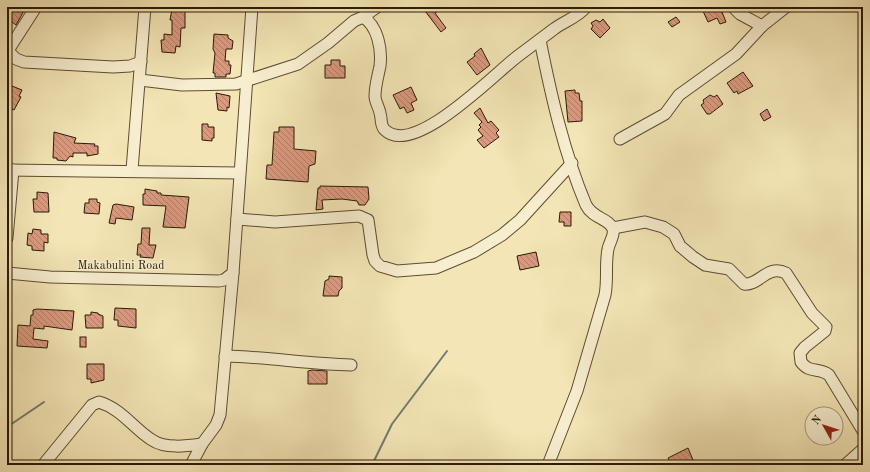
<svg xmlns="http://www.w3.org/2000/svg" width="870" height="472" font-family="'Old Standard TT',serif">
<defs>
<pattern id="cemetery-stones" width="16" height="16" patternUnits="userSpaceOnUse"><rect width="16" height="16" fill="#bfc38b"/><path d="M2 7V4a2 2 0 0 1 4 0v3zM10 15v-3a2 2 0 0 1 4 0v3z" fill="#a4a776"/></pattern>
<pattern id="building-back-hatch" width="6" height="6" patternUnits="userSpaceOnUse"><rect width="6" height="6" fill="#db9a80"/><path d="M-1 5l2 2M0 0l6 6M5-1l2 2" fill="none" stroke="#b27d67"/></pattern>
</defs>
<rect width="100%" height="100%" fill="#f3e5b5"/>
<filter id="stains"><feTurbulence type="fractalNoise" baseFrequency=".005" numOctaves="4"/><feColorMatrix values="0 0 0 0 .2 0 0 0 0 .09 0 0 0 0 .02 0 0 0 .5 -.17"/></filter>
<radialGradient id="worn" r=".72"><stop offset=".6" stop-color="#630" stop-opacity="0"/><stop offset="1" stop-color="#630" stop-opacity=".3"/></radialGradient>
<path fill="url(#cemetery-stones)" stroke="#756e48" d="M7 289H11L7 415Z"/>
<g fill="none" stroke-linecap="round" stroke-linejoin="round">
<g stroke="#6f7b6f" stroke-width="2">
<path d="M7 427 44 402"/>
<path d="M372 465 392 424 447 351"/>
</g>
</g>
<g fill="url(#building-back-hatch)" stroke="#2b1905">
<path d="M15 7H26L16 25 8 19Z"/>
<path d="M422 7H444L435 13 446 28 441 32Z"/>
<path d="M713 7H720L726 22 720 24 717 18 708 22 703 11Z"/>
<path d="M185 8V28H181L180 47 176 46 175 53 162 52 161 40H164V34L172 35V20H170L172 9Z"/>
<path d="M676 17 680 22 672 27 668 22Z"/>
<path d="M603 19 610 28 600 38 591 29 593 26 591 23 596 20 600 22Z"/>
<path d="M214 34 228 35V38L233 41 232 49H226L225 61H229V65H231L230 74H226V77H215V73H213L215 53 213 49Z"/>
<path d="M481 48 490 65 477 75 467 62 475 56 474 54Z"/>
<path d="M331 60H340V66H345V78H325V65H331Z"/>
<path d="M743 72 753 86 738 94 737 91 734 93 727 83Z"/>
<path d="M12 86 22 90 19 96 21 97 14 110 7 107V93L9 94Z"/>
<path d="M411 87 417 100 411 103 414 110 407 113 404 107 400 109 393 95Z"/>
<path d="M575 90V93H579L580 101H582V121L568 122 565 91Z"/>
<path d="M216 93 230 96 229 108 227 107V111L218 110Z"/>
<path d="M710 95 714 97 717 95 723 104 710 114H707L701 105 704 103 703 100Z"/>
<path d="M480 108 488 123 491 121 499 130 496 133 499 137 484 148 477 140 483 136 478 130 481 127 479 125 482 122 474 113Z"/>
<path d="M767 109 771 117 764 121 760 114Z"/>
<path d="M202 124H208V127H214V138H212V141L202 140Z"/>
<path d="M279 127H294V149L316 151 315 164 309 166 308 182 266 179 267 165H272L274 132H279Z"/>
<path d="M54 132 76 138 74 143 95 144 94 146H98V154L87 156V153H73V157L70 156 66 161 57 160V158H53Z"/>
<path d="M320 186 368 187 369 199 365 205H359L357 201 342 199 322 200 323 209 316 210 318 188H320Z"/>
<path d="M145 189 157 191V193H161V195L189 197 185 228 163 227 166 206 143 205V194H145Z"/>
<path d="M37 192 48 193 49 212H34L33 199H37Z"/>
<path d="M89 199H97V202L100 203 99 214 84 213 85 203H89Z"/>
<path d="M116 204 134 207 132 220 116 218 115 224 109 223 113 205Z"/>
<path d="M560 212H571V226H564V222H559Z"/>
<path d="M142 228H150L149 245H156L153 258 140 257 141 255H137L138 244H141Z"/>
<path d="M33 229 41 230V234H48V243L44 242V251L32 250V246L27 245 28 233 32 234Z"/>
<path d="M536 252 539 266 520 270 517 256Z"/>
<path d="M329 276 342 277V288L339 291 338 296H323L325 281 329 279Z"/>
<path d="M115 308 136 309V328L118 326V320H114Z"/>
<path d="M37 309 74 311 72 330 44 326V329L34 328 33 339 48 341 47 348 17 346 18 325 30 326 31 315H33V310Z"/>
<path d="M91 312 98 313V314L103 316V328H86L85 315H91Z"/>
<rect x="80" y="337" width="6" height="10"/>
<path d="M87 364H104V380L91 383V379H87Z"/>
<path d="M312 370 327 371V384H308V371Z"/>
<path d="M688 448 693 460 682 465H672L668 458Z"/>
</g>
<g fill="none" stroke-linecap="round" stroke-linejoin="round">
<defs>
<g id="minor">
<path d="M733 7 740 14 762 26"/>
<path d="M363 17 377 7"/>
<path d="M540 40C551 95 564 153 586 205 593 219 609 218 613 229 615 235 609 243 608 249 605 264 608 280 605 295L577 391 548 465"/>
<path d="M8 51 16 59 24 62 113 67 130 66 141 62"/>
<path d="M7 52 36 7"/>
<path d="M140 80 182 85 236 84 298 64 328 43 354 21 363 17C378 26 382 50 380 66 378 76 375 86 375 96 375 102 379 107 380 113 382 119 380 126 385 130 414 158 495 73 518 56 530 47 542 38 554 29 565 21 578 17 586 7"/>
<path d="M620 139 665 114 679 95 736 54 762 26 786 7"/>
<path d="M7 170 239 173"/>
<path d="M132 170 145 7"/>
<path d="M237 219 275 222 359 216 368 220 373 255 375 261 380 266 397 271 436 268 474 252 502 235 520 220 572 163"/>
<path d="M613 228 645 222 663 227 674 234 680 246 693 257 705 265 729 269 744 284C759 286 767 264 786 273L812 313 826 327 825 331 805 347 800 353 801 362C810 374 819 367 829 375L863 431"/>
<path d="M7 238 13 170"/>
<path d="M7 273 50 277 219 281 224 280 233 273"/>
<path d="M225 356C267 357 309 364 351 365"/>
<path d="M43 465 92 405 99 402C122 409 134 429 152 440 165 449 187 446 202 444"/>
<path d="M191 465 202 444 216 425 220 415 233 273 252 7"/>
<path d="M845 465 863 449"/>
</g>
</defs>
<use href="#minor" stroke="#5d4c31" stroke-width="13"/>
<use href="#minor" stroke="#f7eecf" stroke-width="11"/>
</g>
<g text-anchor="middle" stroke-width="3" stroke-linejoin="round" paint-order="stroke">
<g font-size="12" fill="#2b1905" stroke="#f7eecf">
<text x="121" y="269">Makabulini Road</text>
</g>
</g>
<rect width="870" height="472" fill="none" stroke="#f3e5b5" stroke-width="24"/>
<rect x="8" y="8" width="854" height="456" fill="none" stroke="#2b1905" stroke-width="2"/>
<rect x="12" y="12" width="846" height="448" fill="none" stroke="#2b1905"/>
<g transform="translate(824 426) rotate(309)"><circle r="19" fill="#f7eecf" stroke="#a5997e"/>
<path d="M0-3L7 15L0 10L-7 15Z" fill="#8f2418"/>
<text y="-6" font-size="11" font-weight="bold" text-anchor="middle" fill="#2b1905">N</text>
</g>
<rect width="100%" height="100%" filter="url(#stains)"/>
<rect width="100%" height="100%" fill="url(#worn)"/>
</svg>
